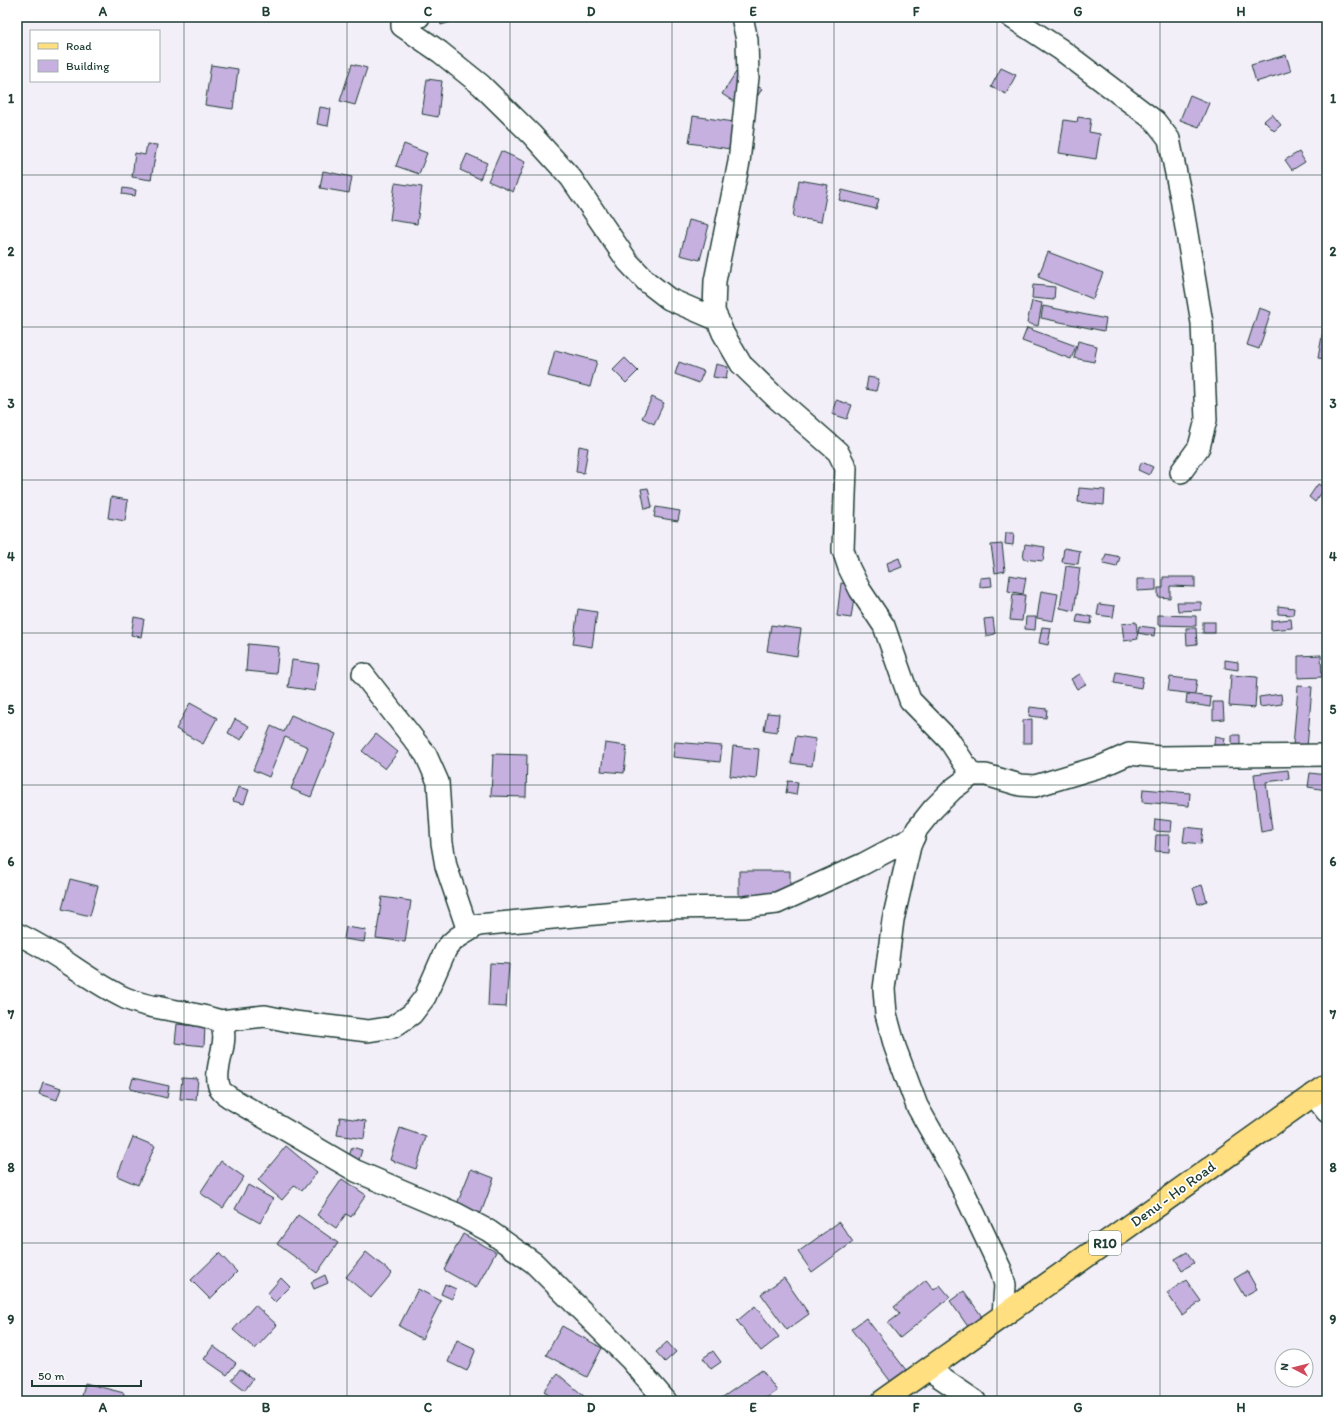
<svg xmlns="http://www.w3.org/2000/svg" width="1344" height="1418" font-family="Itim,sans-serif">
<rect width="100%" height="100%" fill="#f3eff9"/>
<filter id="ink" filterUnits="userSpaceOnUse"><feTurbulence type="fractalNoise" baseFrequency=".025" numOctaves="2"/><feDisplacementMap in="SourceGraphic" scale="8" xChannelSelector="R" yChannelSelector="G"/><feConvolveMatrix kernelMatrix="1 2 1 2 8 2 1 2 1" color-interpolation-filters="sRGB"/></filter>
<g filter="url(#ink)">
<g fill="#c5b0e0" stroke="#1f3d34">
<path d="M439 17H456L457 20 441 25Z"/>
<path d="M1286 55 1291 71 1256 82 1251 65Z"/>
<path d="M352 64 367 68 355 105 340 101Z"/>
<path d="M211 65 238 69 233 109 205 105Z"/>
<path d="M1001 68 1016 75 1006 94 991 87Z"/>
<path d="M736 72 762 89 748 111 722 94Z"/>
<path d="M427 79 442 81 438 117 422 114Z"/>
<path d="M1190 95 1209 103 1199 127 1180 120Z"/>
<path d="M320 107 331 109 328 126 317 124Z"/>
<path d="M1272 114 1281 125 1274 131 1264 121Z"/>
<path d="M693 116 734 122 730 149 689 143Z"/>
<path d="M1078 117 1091 119 1089 132 1100 134 1096 159 1059 153 1064 120 1077 122Z"/>
<path d="M147 144 157 145 151 180 132 177 135 153 145 155Z"/>
<path d="M404 144 427 153 419 174 396 166Z"/>
<path d="M501 151 525 162 513 192 488 181Z"/>
<path d="M1299 152 1305 162 1292 170 1285 160Z"/>
<path d="M467 154 487 163 480 179 460 170Z"/>
<path d="M323 171 352 177 349 193 320 188Z"/>
<path d="M799 180 828 185 821 222 793 217Z"/>
<path d="M395 183 422 187 417 224 390 220Z"/>
<path d="M123 188 136 190 135 196 122 194Z"/>
<path d="M842 190 879 199 876 209 839 200Z"/>
<path d="M689 220 709 225 700 260 680 255Z"/>
<path d="M1048 252 1103 273 1093 299 1038 277Z"/>
<path d="M1033 285 1055 287 1054 300 1032 298Z"/>
<path d="M1032 301 1042 303 1038 326 1027 323Z"/>
<path d="M1043 306 1106 319 1104 331 1041 318Z"/>
<path d="M1259 308 1271 312 1259 349 1247 345Z"/>
<path d="M1324 325H1327V359L1318 358Z"/>
<path d="M1027 328 1076 346 1071 359 1022 341Z"/>
<path d="M1078 341 1097 346 1094 362 1074 358Z"/>
<path d="M555 350 597 361 590 387 548 376Z"/>
<path d="M625 358 638 371 626 383 613 370Z"/>
<path d="M679 362 704 371 699 383 675 374Z"/>
<path d="M716 364 728 367 726 379 713 377Z"/>
<path d="M868 377 879 379 876 391 866 389Z"/>
<path d="M652 397 664 403 654 424 642 418Z"/>
<path d="M836 400 852 405 847 419 832 414Z"/>
<path d="M579 446 588 448 584 473 576 472Z"/>
<path d="M1142 462 1153 467 1149 475 1138 470Z"/>
<path d="M1318 484 1325 488 1315 502 1309 497Z"/>
<path d="M648 488 652 507 645 509 641 489Z"/>
<path d="M1079 488 1105 490 1104 505 1078 502Z"/>
<path d="M111 497 128 500 125 521 108 518Z"/>
<path d="M656 507 680 511 678 521 654 517Z"/>
<path d="M1006 533H1014L1013 545 1005 544Z"/>
<path d="M1002 544 1005 571 995 573 991 545Z"/>
<path d="M1025 544 1045 547 1043 561 1023 559Z"/>
<path d="M1064 548 1080 551 1078 564 1062 562Z"/>
<path d="M1106 554 1120 557 1117 567 1103 564Z"/>
<path d="M899 558 902 567 889 572 887 563Z"/>
<path d="M1066 566 1080 568 1074 611 1060 608Z"/>
<path d="M1010 575 1026 578 1023 594 1008 591Z"/>
<path d="M991 577 992 586 980 587V578Z"/>
<path d="M1163 577H1195V587L1170 586V598L1158 597V588H1163Z"/>
<path d="M1137 579H1156V590L1137 591Z"/>
<path d="M841 583 856 585 851 618 837 616Z"/>
<path d="M1041 591 1058 594 1053 621 1037 618Z"/>
<path d="M1013 594 1025 595 1022 621 1010 620Z"/>
<path d="M1177 602H1201V610L1178 611Z"/>
<path d="M1099 604 1115 606 1113 617 1097 615Z"/>
<path d="M1278 606 1294 608 1293 615 1278 614Z"/>
<path d="M578 609 597 612 592 647 573 644Z"/>
<path d="M1078 614 1092 617 1091 624 1076 622Z"/>
<path d="M1158 615 1196 616V626L1158 625Z"/>
<path d="M134 617 144 619 141 637 131 635Z"/>
<path d="M1026 617H1036L1035 630 1025 629Z"/>
<path d="M993 618 995 634 986 636 984 619Z"/>
<path d="M1291 619 1292 628 1271 630V621Z"/>
<path d="M1136 622 1138 639 1124 641 1122 624Z"/>
<rect x="1203" y="622" width="12" height="11"/>
<path d="M771 625 801 629 797 656 767 651Z"/>
<path d="M1139 626 1155 628 1154 636 1138 633Z"/>
<path d="M1042 627 1051 628 1048 645 1039 643Z"/>
<path d="M1186 628H1196L1197 644 1187 645Z"/>
<path d="M248 644 279 647 276 674 246 671Z"/>
<path d="M1321 655 1322 677 1298 678V656Z"/>
<path d="M292 660 319 664 315 691 288 687Z"/>
<path d="M1225 660 1238 662V670L1225 668Z"/>
<path d="M1116 672 1143 677 1141 688 1114 683Z"/>
<path d="M1080 674 1086 684 1077 689 1071 679Z"/>
<path d="M1231 675 1257 677 1255 708 1229 706Z"/>
<path d="M1170 677 1197 680 1195 694 1168 691Z"/>
<path d="M1298 686 1312 687 1307 748 1293 746Z"/>
<path d="M1187 694 1211 697 1210 707 1186 703Z"/>
<path d="M1281 694 1282 704 1260 707 1259 697Z"/>
<path d="M1213 702H1223L1224 719 1213 720Z"/>
<path d="M190 703 217 718 203 744 176 729Z"/>
<path d="M1030 707 1047 709 1046 718 1029 716Z"/>
<path d="M767 713 779 714 777 732 764 730Z"/>
<path d="M291 715 336 734 311 797 291 789 308 747 285 737 269 777 253 770 271 726 284 732Z"/>
<path d="M235 719 249 726 241 740 228 733Z"/>
<path d="M1032 719V743H1023V720Z"/>
<path d="M376 734 398 752 385 769 362 751Z"/>
<path d="M1232 735H1240V748L1232 747Z"/>
<path d="M796 736 816 739 812 766 791 763Z"/>
<path d="M1215 736 1225 738 1223 753 1213 752Z"/>
<path d="M675 742 722 746 720 762 673 757Z"/>
<path d="M605 743 627 746 624 773 601 771Z"/>
<path d="M733 746 759 749 756 779 730 776Z"/>
<path d="M493 754 527 755 526 797 491 796Z"/>
<path d="M1288 770 1289 779 1266 782 1272 830 1261 832 1254 774Z"/>
<path d="M1310 773 1327 775 1326 790 1308 787Z"/>
<path d="M788 781 798 782 796 795 786 793Z"/>
<path d="M238 787 249 790 244 804 233 801Z"/>
<path d="M1143 789 1190 793 1189 806 1142 802Z"/>
<path d="M1155 819 1172 821 1171 832 1154 831Z"/>
<path d="M1185 827 1203 829 1201 844 1183 842Z"/>
<path d="M1156 835H1170L1169 852 1155 851Z"/>
<path d="M739 871H790V897L739 906Z"/>
<path d="M70 879 98 886 90 916 62 909Z"/>
<path d="M1202 885 1207 901 1198 904 1193 888Z"/>
<path d="M382 897 411 901 405 942 376 938Z"/>
<path d="M346 927 366 930 364 942 344 939Z"/>
<path d="M490 963 509 964 506 1007 488 1006Z"/>
<path d="M156 994 166 995 164 1005 155 1003Z"/>
<path d="M177 1024 205 1027 204 1046 175 1043Z"/>
<path d="M133 1078 169 1086 167 1098 130 1089Z"/>
<path d="M182 1078 198 1079 196 1100 180 1099Z"/>
<path d="M43 1082 61 1088 57 1100 39 1094Z"/>
<path d="M340 1117 366 1121 364 1139 337 1135Z"/>
<path d="M400 1128 426 1137 416 1169 390 1160Z"/>
<path d="M133 1137 155 1146 138 1185 117 1176Z"/>
<path d="M286 1146 317 1172 302 1191 295 1185 282 1200 258 1180Z"/>
<path d="M352 1147 362 1150 358 1163 348 1159Z"/>
<path d="M221 1161 244 1177 223 1208 200 1193Z"/>
<path d="M471 1169 494 1178 481 1213 457 1204Z"/>
<path d="M342 1179 366 1195 351 1217 346 1214 336 1228 317 1215Z"/>
<path d="M248 1185 273 1199 260 1223 235 1209Z"/>
<path d="M298 1215 338 1243 317 1273 277 1244Z"/>
<path d="M839 1222 853 1242 812 1272 798 1252Z"/>
<path d="M463 1234 496 1252 476 1288 444 1270Z"/>
<path d="M366 1252 392 1273 371 1298 346 1277Z"/>
<path d="M1187 1252 1194 1263 1182 1270 1175 1259Z"/>
<path d="M219 1253 237 1272 210 1299 191 1280Z"/>
<path d="M1247 1271 1257 1289 1244 1296 1234 1279Z"/>
<path d="M325 1275 328 1283 314 1289 311 1282Z"/>
<path d="M281 1278 290 1287 275 1302 267 1294Z"/>
<path d="M784 1278 809 1314 787 1330 761 1294Z"/>
<path d="M926 1280 934 1290 940 1285 950 1297 900 1338 888 1323 900 1314 894 1307Z"/>
<path d="M1186 1280 1201 1301 1182 1315 1167 1293Z"/>
<path d="M445 1284 456 1289 452 1299 441 1294Z"/>
<path d="M418 1289 441 1301 422 1339 399 1326Z"/>
<path d="M964 1291 983 1318 969 1328 950 1301Z"/>
<path d="M255 1305 277 1325 255 1349 233 1330Z"/>
<path d="M755 1306 779 1337 761 1351 737 1321Z"/>
<path d="M866 1318 906 1370 891 1382 851 1329Z"/>
<path d="M562 1326 602 1348 587 1377 546 1355Z"/>
<path d="M457 1340 476 1349 467 1371 448 1362Z"/>
<path d="M667 1342 676 1352 665 1362 656 1352Z"/>
<path d="M213 1346 236 1363 227 1375 204 1359Z"/>
<path d="M713 1351 721 1362 711 1369 703 1358Z"/>
<path d="M240 1369 253 1379 245 1390 232 1380Z"/>
<path d="M762 1370 777 1391 762 1401H721L720 1399Z"/>
<path d="M558 1374 585 1397 581 1401H555L544 1391Z"/>
<path d="M85 1383 124 1393 122 1401H81Z"/>
</g>
<g fill="none" stroke-linecap="round" stroke-linejoin="round">
<defs>
<g id="minor">
<path d="M419 17 402 22V26L440 52 481 85 532 135 571 178 628 262 647 282 669 299 718 320"/>
<path d="M742 17 747 40 748 77 739 162 715 281 714 311 723 333 741 364 774 396 838 452 846 468 843 550 849 568 860 590 884 626 910 700 949 740 972 775"/>
<path d="M1011 17 1060 49 1155 121 1169 139 1181 198 1202 323 1206 420 1199 447 1181 472"/>
<path d="M363 674 426 755 438 782 442 843 446 866 468 931"/>
<path d="M17 934C56 951 87 980 125 998 155 1011 190 1010 220 1021 232 1042 211 1068 220 1089 221 1092 226 1095 229 1097L356 1171 457 1214 489 1231 534 1263 630 1359 666 1401"/>
<path d="M220 1021 265 1016 294 1022 368 1031 393 1027 412 1014 425 997 446 949C454 937 466 933 478 925L659 908 744 907 777 903 863 864 914 837"/>
<path d="M1313 1094 1327 1112"/>
<path d="M1003 1316 1005 1285 1001 1270 957 1177 917 1106 895 1047 886 1014 884 989 893 920 910 846 917 829 933 809 953 789 972 775H986L1020 785 1035 786 1102 766 1129 754 1160 757 1327 755"/>
<path d="M928 1369 975 1401"/>
</g>
<path id="major" d="M883 1401 1327 1085"/>
</defs>
<use href="#minor" stroke="#1f3d34" stroke-width="24"/>
<use href="#major" stroke="#1f3d34" stroke-width="25"/>
<use href="#minor" stroke="#fff" stroke-width="21"/>
<use href="#major" stroke="#ffdf80" stroke-width="22"/>
</g>
</g>
<path fill="none" stroke="#1f3d34" stroke-width="1" stroke-opacity="0.55" d="M184 17V1401M347 17V1401M510 17V1401M672 17V1401M834 17V1401M997 17V1401M1160 17V1401M17 175H1327M17 327H1327M17 480H1327M17 633H1327M17 785H1327M17 938H1327M17 1091H1327M17 1243H1327"/>
<g text-anchor="middle" stroke-width="3.5" stroke-linejoin="round" paint-order="stroke">
<rect fill="#fff" stroke="#627771" stroke-width="1" x="1089" y="1231" width="32" height="24" rx="3"/>
<g font-size="14" font-weight="bold" fill="#1f3d34">
<text x="1105" y="1248">R10</text>
</g>
<g font-size="15" fill="#1f3d34" stroke="#fff">
<text transform="translate(1173 1194) rotate(-36)" y="5">Denu - Ho Road</text>
</g>
</g>
<rect width="1344" height="1418" fill="none" stroke="#fff" stroke-width="44"/>
<rect x="30" y="30" width="130" height="52" fill="#ffffff" stroke="#a5b1ae"/>
<rect x="38" y="43" width="20" height="6" fill="#ffdf80" stroke="#a5b1ae"/>
<text x="66" y="50" font-size="12" fill="#1f3d34">Road</text>
<rect x="38" y="60" width="20" height="12" fill="#c5b0e0" stroke="#a5b1ae"/>
<text x="66" y="70" font-size="12" fill="#1f3d34">Building</text>
<g transform="translate(1294 1368) rotate(277)"><circle r="19" fill="#ffffff" stroke="#a5b1ae"/>
<path d="M0-3L7 15L0 10L-7 15Z" fill="#d1495b"/>
<text y="-6" font-size="11" font-weight="bold" text-anchor="middle" fill="#1f3d34">N</text>
</g>
<path d="M32 1380v6h109v-6" fill="none" stroke="#1f3d34" stroke-width="2"/>
<text x="38" y="1380" font-size="12" fill="#1f3d34" stroke="#ffffff" stroke-width="3" paint-order="stroke">50 m</text>
<rect x="22" y="22" width="1300" height="1374" fill="none" stroke="#1f3d34" stroke-width="1.5"/>
<g font-size="13" text-anchor="middle" font-weight="bold" fill="#1f3d34">
<text x="103" y="16">A</text>
<text x="266" y="16">B</text>
<text x="428" y="16">C</text>
<text x="591" y="16">D</text>
<text x="753" y="16">E</text>
<text x="916" y="16">F</text>
<text x="1078" y="16">G</text>
<text x="1241" y="16">H</text>
<text x="11" y="103">1</text>
<text x="1333" y="103">1</text>
<text x="11" y="256">2</text>
<text x="1333" y="256">2</text>
<text x="11" y="408">3</text>
<text x="1333" y="408">3</text>
<text x="11" y="561">4</text>
<text x="1333" y="561">4</text>
<text x="11" y="714">5</text>
<text x="1333" y="714">5</text>
<text x="11" y="866">6</text>
<text x="1333" y="866">6</text>
<text x="11" y="1019">7</text>
<text x="1333" y="1019">7</text>
<text x="11" y="1172">8</text>
<text x="1333" y="1172">8</text>
<text x="11" y="1324">9</text>
<text x="1333" y="1324">9</text>
<text x="103" y="1412">A</text>
<text x="266" y="1412">B</text>
<text x="428" y="1412">C</text>
<text x="591" y="1412">D</text>
<text x="753" y="1412">E</text>
<text x="916" y="1412">F</text>
<text x="1078" y="1412">G</text>
<text x="1241" y="1412">H</text>
</g>
</svg>
